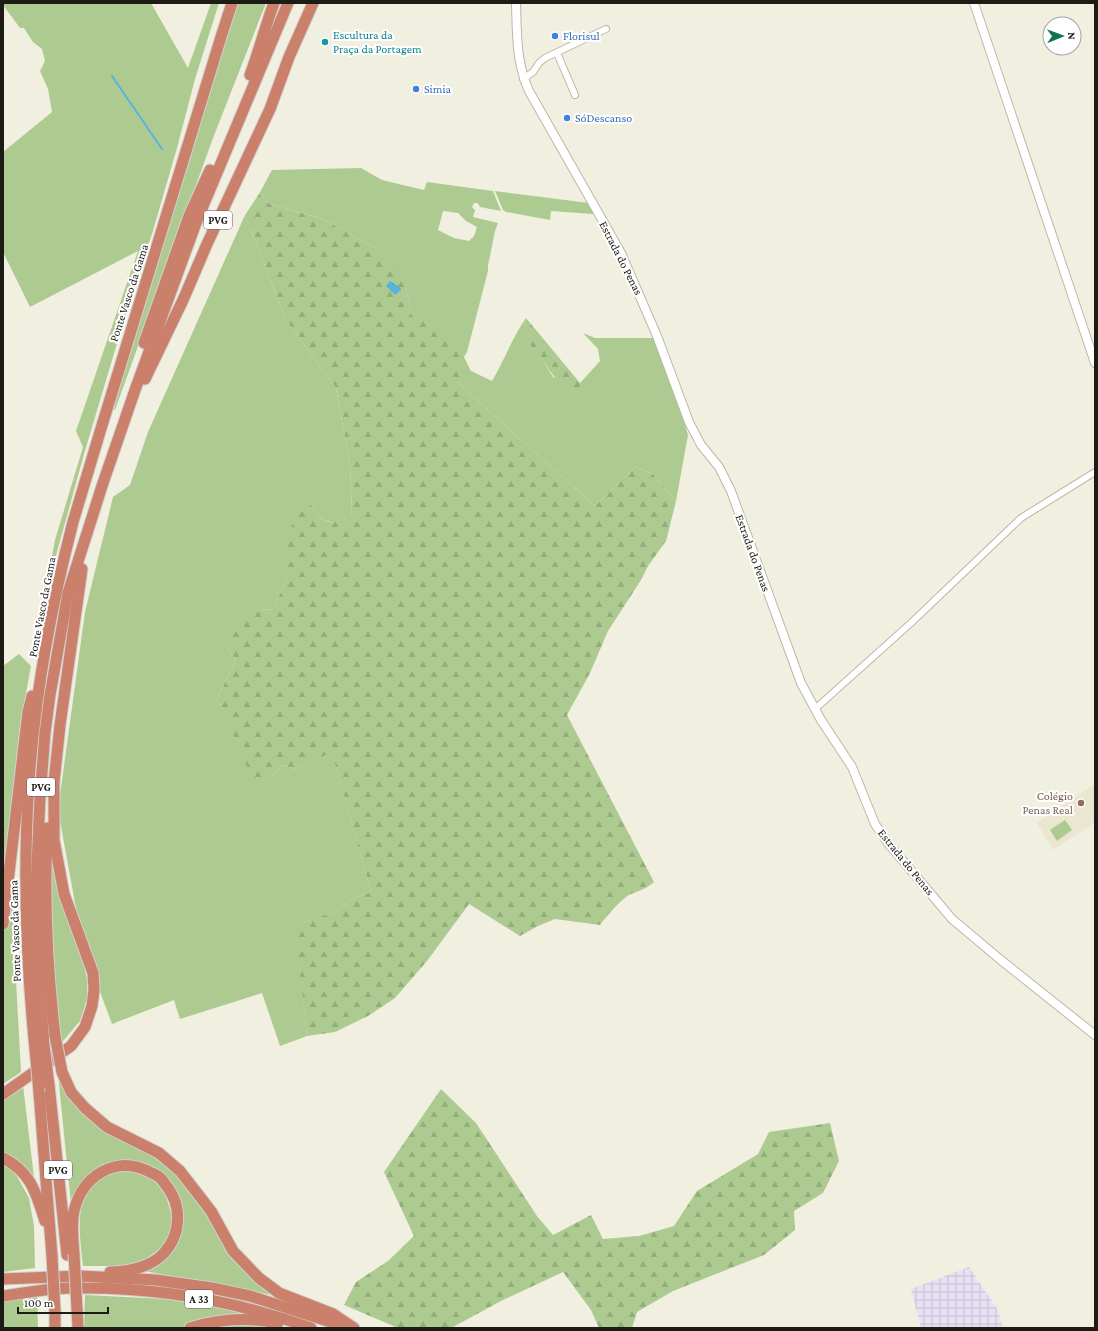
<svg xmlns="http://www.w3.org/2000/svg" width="1098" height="1331" font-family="'Crimson Pro',serif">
<defs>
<pattern id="industrial-grid" width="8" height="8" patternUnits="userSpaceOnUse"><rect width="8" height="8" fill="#e8e0f5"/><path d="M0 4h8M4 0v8" fill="none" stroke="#c6c0d1"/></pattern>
<pattern id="forest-firs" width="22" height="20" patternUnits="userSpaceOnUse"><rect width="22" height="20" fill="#adcb90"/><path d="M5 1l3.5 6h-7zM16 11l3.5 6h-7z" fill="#94ae7b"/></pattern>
<pattern id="water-ripples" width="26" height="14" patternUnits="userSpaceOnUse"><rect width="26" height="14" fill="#58b4da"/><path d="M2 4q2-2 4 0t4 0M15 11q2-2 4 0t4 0" fill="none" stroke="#4892b0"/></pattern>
</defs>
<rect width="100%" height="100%" fill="#f1efe0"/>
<path fill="url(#industrial-grid)" d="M969 1267 998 1310 1003 1328H921L911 1289Z"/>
<path fill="#eae6cf" d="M1095 784V822L1053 850 1037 823Z"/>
<g fill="#adcb90" fill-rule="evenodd">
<path d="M3 3H151L188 68 211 3H219L195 79 177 148 152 234 130 300 84 454 44 599 55 540 83 447 76 431 138 251 30 307 3 252V152L52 112 48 89 40 71 45 61 42 49 33 42 24 28H20L3 5Z"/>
<path d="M236 3H266L213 138 115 410 114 409 116 400 140 315Z"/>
<path d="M361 168 382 180 424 190 427 182 493 191 501 211 480 207 478 203H474L472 207 475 210 473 217 498 223 495 231 488 266V271L467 352 464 357 471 371 492 381C504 361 512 338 526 318L525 336 529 344 539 354 553 377 582 387V381L600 361 598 349 583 333 595 338H654L683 418 688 435 676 501 653 474 635 467 595 506 459 384 463 357 442 328 412 317 406 288 379 250 323 219 270 204 259 194 272 170ZM443 211 458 213 466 221 477 227 474 236 469 241 454 238 438 230Z"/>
<path d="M495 191 589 203 593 214 551 211 550 220 506 212 503 210Z"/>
<path d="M245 215 286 320 336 388 350 464 352 515 334 523 321 519 311 505 288 532V577L273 609 258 610 251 617 227 646 236 661 216 700 273 776 282 765 296 769 332 751 371 892 353 898 339 910 296 925 307 1036 280 1046 262 993 180 1019 174 1000 112 1024 99 989 77 914 58 810 85 612 113 497 130 485 148 432Z"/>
<path d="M19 654 31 666 20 726 3 880V666Z"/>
<path d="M1065 820 1072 830 1057 841 1050 830Z"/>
<path d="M49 845 56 883 83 961 87 979V999L80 1021 59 1046 54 1005Z"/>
<path d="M12 865 16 980 21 1072 3 1084V937Z"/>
<path d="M58 1074 74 1100 156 1156 182 1179 207 1214 278 1296 139 1270 161 1261 182 1210 169 1180 146 1165 120 1160 95 1170 71 1204Z"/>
<path d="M23 1085 35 1186 18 1163 3 1152V1098Z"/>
<path d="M3 1164 14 1171 29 1198 34 1226 35 1268 3 1272Z"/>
<path d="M112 1170H129L146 1174 164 1190 174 1223 167 1243 146 1259 127 1266H83C81 1245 75 1211 87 1192 93 1182 102 1176 112 1170Z"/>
<path d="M85 1295 166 1299 234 1310 241 1314 180 1328H84Z"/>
<path d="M37 1296 38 1328H3V1300Z"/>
<path d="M238 1324 278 1327 281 1328H208Z"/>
</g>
<g fill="url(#forest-firs)">
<path d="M259 194 270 204 323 219 379 250 402 269 415 284 413 290 406 288 412 316 442 328 464 357 459 384 595 506 635 467 653 474 676 501 666 541 648 566 641 580 608 631 590 673 567 715 654 882C646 889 638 891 629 895 619 901 607 916 600 925L555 919 538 926 520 936 469 904 427 961 395 998 368 1016 335 1032 307 1036 295 925 339 910 353 898 371 892 332 752 296 769 282 765 273 776 255 786 222 708 216 700 236 661 227 646 233 631 258 610 273 609 288 577V532L304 505H311L321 519 333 523 352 515 350 464 336 388 286 320 245 215Z"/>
<path d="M526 318 580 383 582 381V387C557 392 551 369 538 354 534 349 527 344 525 337 524 331 526 323 526 318Z"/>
<path d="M441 1089 476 1123 537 1216 553 1235 591 1215 603 1239 639 1236 674 1226 697 1191 758 1154 769 1132 830 1123 839 1161 823 1193 794 1211 795 1230 764 1255 673 1291 637 1312 632 1328H599L591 1310 563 1272 503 1300 451 1328H398L344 1305 356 1282 388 1261 414 1236 384 1172Z"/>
</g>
<path fill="url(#water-ripples)" d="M390 281 401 288V290L395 295 386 286Z"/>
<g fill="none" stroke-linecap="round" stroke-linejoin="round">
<path stroke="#58b4da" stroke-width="2" d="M112 76 162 149"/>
<defs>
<g id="minor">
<path d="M557 53 575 95"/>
<path d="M523 79 533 72 539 63 545 58 606 29"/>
<path d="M815 709 912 622 1021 518 1095 472"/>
</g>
<g id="tertiary">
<path d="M516 3C517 35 516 62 529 91L621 253 657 336 689 422 701 445 719 467 731 491 801 683 821 720 852 767 875 824 888 843 952 919 1002 961 1095 1035"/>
<path d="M974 3 1095 363"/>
</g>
<g id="motorway">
<path d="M250 75C259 51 265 27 274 3"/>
<path d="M144 343 189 216 210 170"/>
<path d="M145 379 183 300 207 244 270 109 289 57 313 3"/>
<path d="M47 828C44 897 47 968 55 1036"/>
<path d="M3 924 28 712 32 696"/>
<path d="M44 1045 38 962 36 887 40 798 45 733 50 695 68 593 102 486 135 390 196 223 288 3"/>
<path d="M35 1049C26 960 23 870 29 781 35 694 51 607 73 522 121 360 172 199 221 37L232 3"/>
<path d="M62 1072 71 1092 85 1108 107 1127 159 1153 180 1171 211 1211 233 1251 259 1278 279 1293 333 1314 354 1328"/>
<path d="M49 1085 67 1255"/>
<path d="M39 1092 52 1256"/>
<path d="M3 1094 71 1046 85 1027 92 1006 94 990 93 973 64 894 54 840V782L60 725 82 569"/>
<path d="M3 1158C31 1172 36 1193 45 1221"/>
<path d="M74 1254C73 1241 71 1225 74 1211 82 1177 114 1155 148 1171 151 1173 156 1174 159 1177 161 1178 163 1181 165 1184 182 1204 182 1233 164 1253 152 1267 127 1272 110 1272"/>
<path d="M3 1279 80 1276 156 1280 212 1288 250 1296 340 1325"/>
<path d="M3 1296C30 1292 58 1287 85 1288 162 1288 239 1302 311 1328"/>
<path d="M77 1309 78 1328"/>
<path d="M55 1311V1328"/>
<path d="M190 1328C219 1319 248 1317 278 1323"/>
</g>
</defs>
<use href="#minor" stroke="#bbb8aa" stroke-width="8"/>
<use href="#tertiary" stroke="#bbb8aa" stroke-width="10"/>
<use href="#motorway" stroke="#d2d1d0" stroke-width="13"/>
<use href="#minor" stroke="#fff" stroke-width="6"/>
<use href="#tertiary" stroke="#fff" stroke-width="8"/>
<use href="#motorway" stroke="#ca806b" stroke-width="11"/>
<defs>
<g id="motorway-bridge">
<path d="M55 1036 62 1072"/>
<path d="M44 1045 49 1085"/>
<path d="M35 1049 39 1092"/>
<path d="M74 1254 77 1309"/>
<path d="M52 1256 55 1311"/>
</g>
</defs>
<use href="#motorway-bridge" stroke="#d2d1d0" stroke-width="13" stroke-linecap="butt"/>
<use href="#motorway-bridge" stroke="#ca806b" stroke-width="11"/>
</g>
<g fill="#3f7fe0" stroke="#fff" stroke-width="1.5">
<circle cx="555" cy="36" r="4"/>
<circle cx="416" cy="89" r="4"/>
<circle cx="567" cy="118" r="4"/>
</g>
<circle fill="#0f9aa8" stroke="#fff" stroke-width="1.5" cx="325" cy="42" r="4"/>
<circle fill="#8d6e63" stroke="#fff" stroke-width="1.5" cx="1081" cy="803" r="4"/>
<g text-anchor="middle" stroke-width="4" stroke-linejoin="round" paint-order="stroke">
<g fill="#fff" stroke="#605f5c" stroke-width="1">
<rect x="204" y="211" width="28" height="18" rx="3"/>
<rect x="27" y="778" width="28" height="18" rx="3"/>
<rect x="44" y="1161" width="28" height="18" rx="3"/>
<rect x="185" y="1290" width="28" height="18" rx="3"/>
</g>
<g font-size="11" font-weight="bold" fill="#1c1b16">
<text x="218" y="224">PVG</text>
<text x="41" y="791">PVG</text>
<text x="58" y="1174">PVG</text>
<text x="199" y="1303">A 33</text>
</g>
<g font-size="12" fill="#0d838f" stroke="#fff" text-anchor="start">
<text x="333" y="39">Escultura da<tspan x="333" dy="14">Praça da Portagem</tspan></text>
</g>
<g font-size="12" fill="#366cbe" stroke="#fff" text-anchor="start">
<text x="563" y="40">Florisul</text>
<text x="424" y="93">Simia</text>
<text x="575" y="122">SóDescanso</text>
</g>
<g font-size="12" fill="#1c1b16" stroke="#fff">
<text transform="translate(621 258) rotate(63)" y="4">Estrada do Penas</text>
<text transform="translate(129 293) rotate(-72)" y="4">Ponte Vasco da Gama</text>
<text transform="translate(753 553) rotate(70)" y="4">Estrada do Penas</text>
<text transform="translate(42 607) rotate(-79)" y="4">Ponte Vasco da Gama</text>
<text transform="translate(906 862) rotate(51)" y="4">Estrada do Penas</text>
<text transform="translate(15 931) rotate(-92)" y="4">Ponte Vasco da Gama</text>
</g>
<g font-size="12" fill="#785e54" stroke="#fff" text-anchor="end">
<text x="1073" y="800">Colégio<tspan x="1073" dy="14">Penas Real</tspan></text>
</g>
</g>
<rect width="1098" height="1331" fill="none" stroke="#1c1b16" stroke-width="8"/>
<g transform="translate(1062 36) rotate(89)"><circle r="19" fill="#ffffff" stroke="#a4a4a2"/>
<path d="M0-3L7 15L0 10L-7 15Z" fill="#11754c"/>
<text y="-6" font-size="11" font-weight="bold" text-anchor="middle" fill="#1c1b16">N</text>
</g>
<path d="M18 1307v6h90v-6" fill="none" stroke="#1c1b16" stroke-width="2"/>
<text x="24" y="1307" font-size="12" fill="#1c1b16" stroke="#ffffff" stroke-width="3" paint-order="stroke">100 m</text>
</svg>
